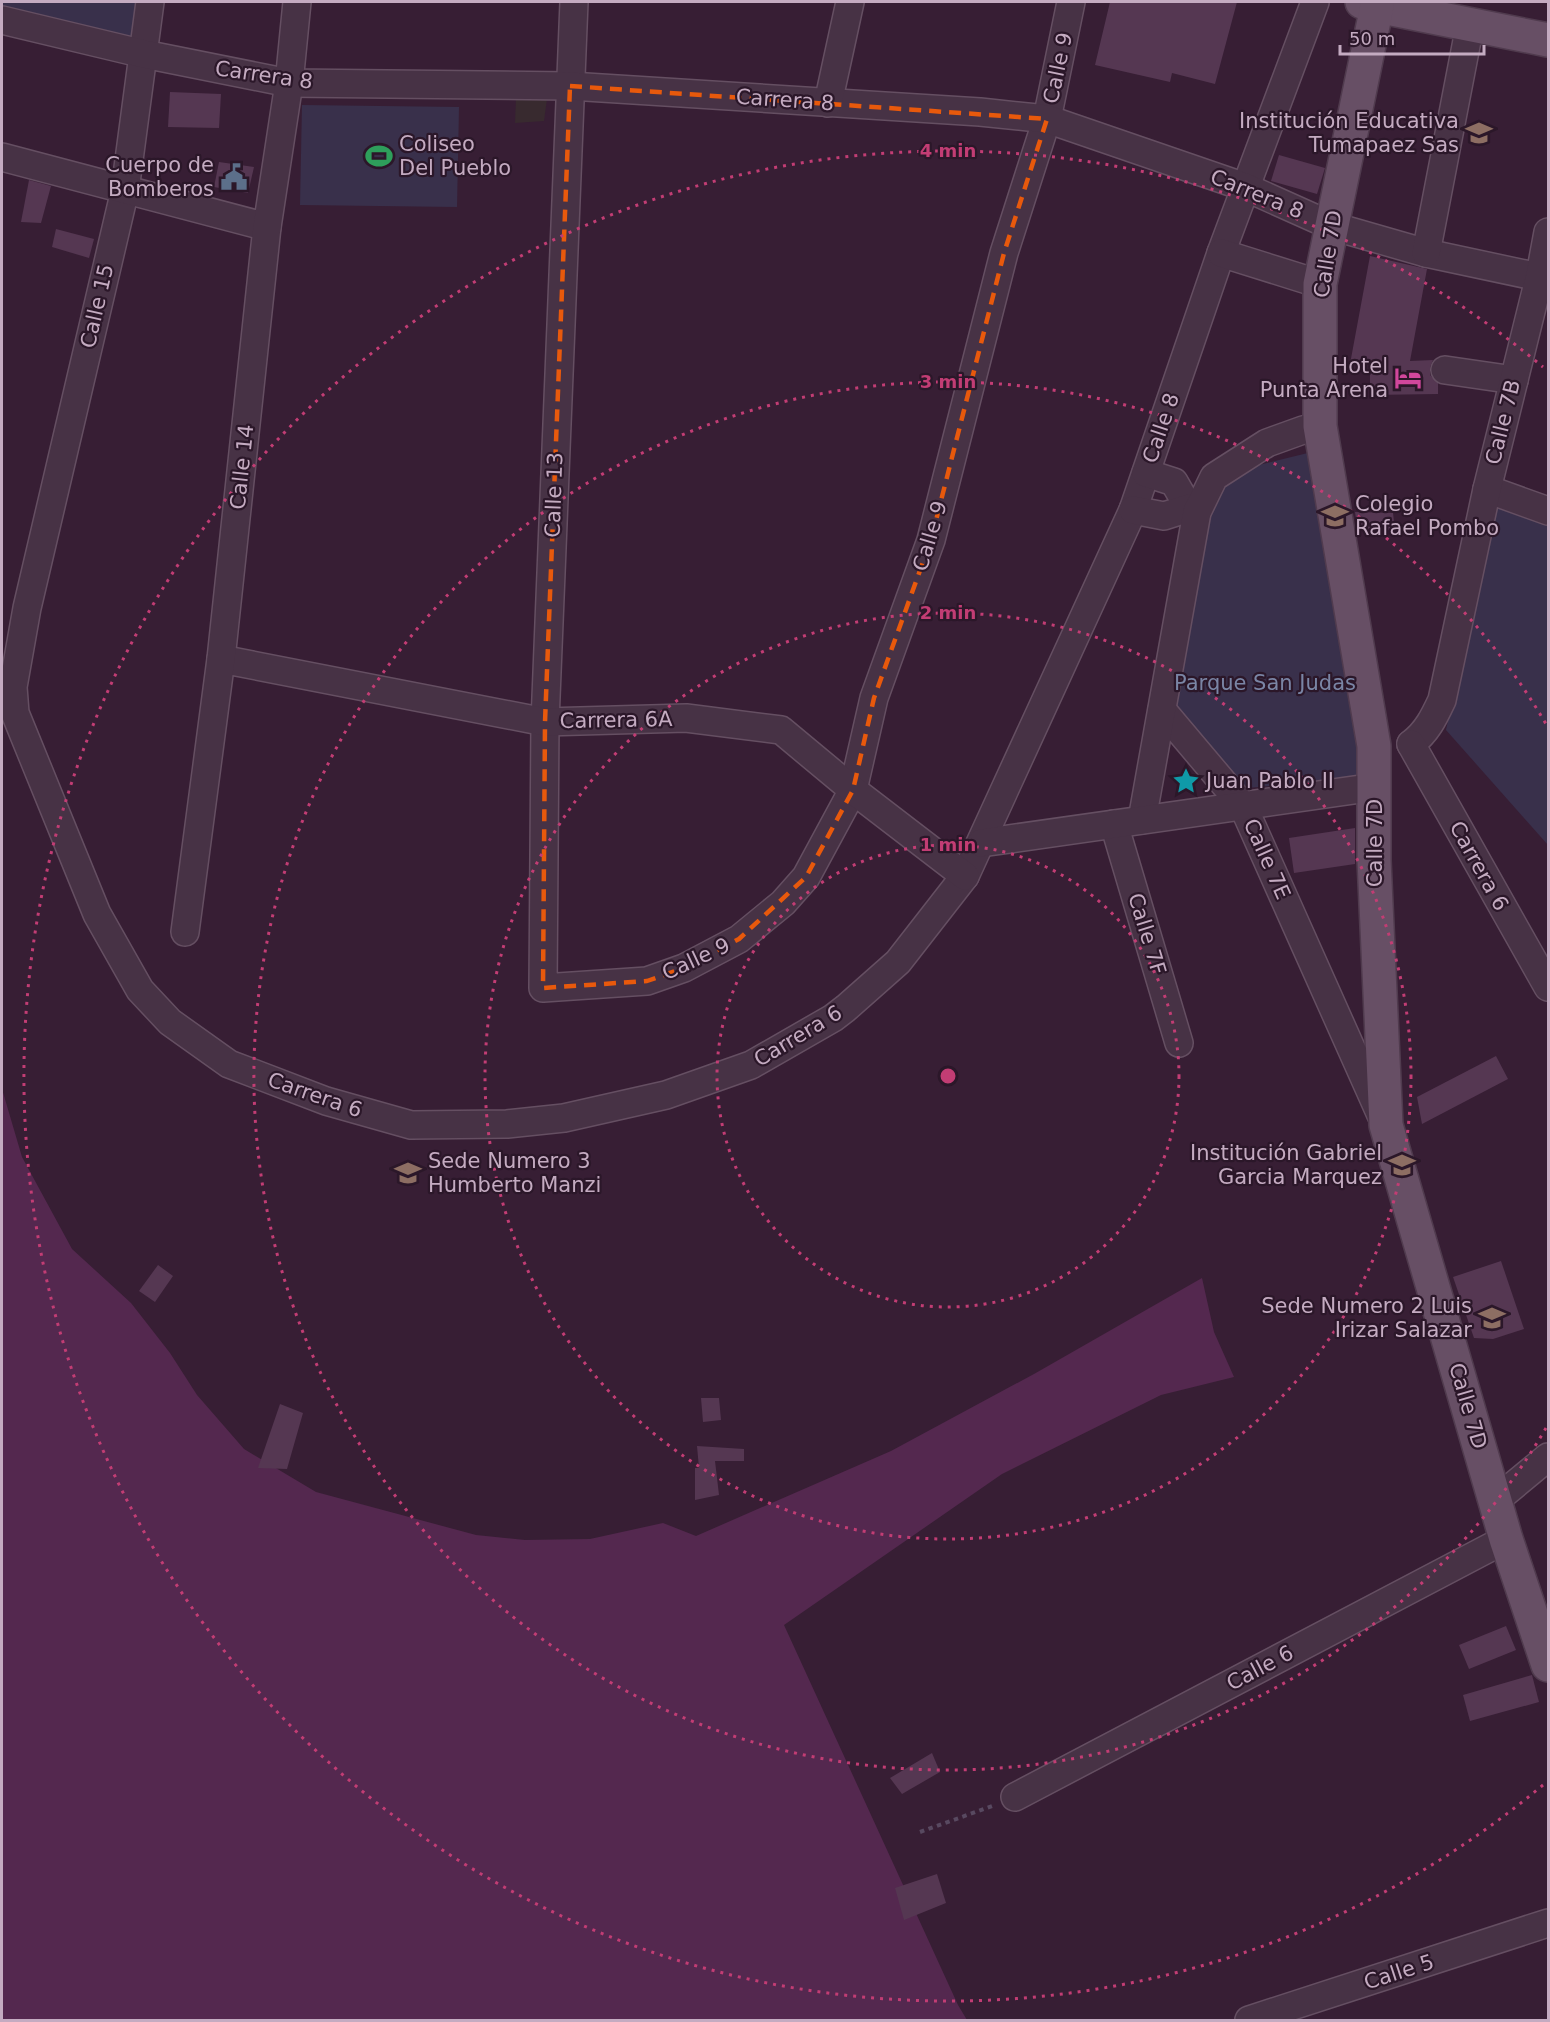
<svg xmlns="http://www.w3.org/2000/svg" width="1550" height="2022" font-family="'DejaVu Sans',sans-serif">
<rect width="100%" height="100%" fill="#371e34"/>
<path fill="#382a2f" d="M516 98 547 99 544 121 515 123Z"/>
<g fill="#39304b">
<path d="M2 2H138L134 44 2 7Z"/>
<path d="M302 105 459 107 457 207 300 205Z"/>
<path d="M1316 451 1365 777 1247 788 1173 712 1200 541 1220 482 1235 471Z"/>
<path d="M1496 502 1548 520V845L1446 730Z"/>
</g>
<path fill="#54284f" d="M2 1089 22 1157 72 1249 131 1303 170 1353 197 1395 244 1449 316 1492 476 1535 525 1540 590 1539 663 1523 696 1536 891 1451 1034 1374 1202 1278 1214 1332 1234 1377 1161 1395 1002 1474 784 1625 958 2005 967 2020H2Z"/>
<g fill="#553752">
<path d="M1110 2H1237L1215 84 1172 73 1170 82 1095 65Z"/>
<path d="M170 92 221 94 219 128 168 127Z"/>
<path d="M1279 155 1325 168 1317 194 1271 181Z"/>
<path d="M219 162 254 167 248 193 214 187Z"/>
<path d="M29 180 51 186 41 223 21 222Z"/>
<path d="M56 229 94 239 89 258 52 247Z"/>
<path d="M1370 256 1427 269 1410 361 1433 360 1430 367V375L1438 383V394L1370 395V360L1350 364Z"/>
<path d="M1355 512 1393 513 1395 530 1358 531Z"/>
<path d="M1355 828V864L1294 873 1289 838Z"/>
<path d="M1496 1056 1508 1079 1422 1124 1417 1097Z"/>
<path d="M1501 1261 1524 1329 1493 1339 1474 1338 1453 1277Z"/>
<path d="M158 1265 173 1276 155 1302 139 1291Z"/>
<path d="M701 1398H719L721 1420 703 1422Z"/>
<path d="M280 1404 303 1413 287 1469 258 1468Z"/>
<path d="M697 1446 744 1449V1461H715L719 1495 695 1500V1468H699Z"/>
<path d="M1506 1626 1516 1650 1469 1669 1459 1645Z"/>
<path d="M1532 1675 1539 1702 1470 1721 1463 1695Z"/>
<path d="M932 1753 940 1772 902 1794 890 1778Z"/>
<path d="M937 1874 946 1903 904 1920 895 1888Z"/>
</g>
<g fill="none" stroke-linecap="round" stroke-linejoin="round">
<defs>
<g id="minor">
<path d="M150 2 125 190 27 608 13 687 15 713 97 914 140 990 170 1022 229 1064 326 1101 411 1125 507 1124 564 1118 666 1095 751 1065 833 1018 846 1008 898 962 965 876 1133 510 1221 253 1315 2"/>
<path d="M574 2 545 722 543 988 647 981 684 968 739 939 783 903 806 877 853 790 874 698 931 540 1004 253 1047 119 1071 2"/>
<path d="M2 20 144 54 289 83 570 86 980 112 1047 119 1245 187 1332 226 1426 253 1548 279"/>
<path d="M828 103 850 2"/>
<path d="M2 157 267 227"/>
<path d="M1221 253 1320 284"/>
<path d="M1426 253 1470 25"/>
<path d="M1445 370 1514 380"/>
<path d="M1146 473 1174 482 1189 508 1197 512"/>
<path d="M1487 489 1548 511"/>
<path d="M1133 510 1164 516 1189 508"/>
<path d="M221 659 545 722 686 718 781 730 853 790 965 876"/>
<path d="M1162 710 1243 806 1381 1115"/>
<path d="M1411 744C1427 732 1434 717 1442 700L1487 489 1540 275 1548 232"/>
<path d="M1411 744 1548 987"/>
<path d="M1142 820 1197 512 1214 477 1267 443 1303 430 1320 426"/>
<path d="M1114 824 1179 1043"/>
<path d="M981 843 1375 787"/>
<path d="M185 932 221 659 267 227 289 83 297 2"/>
<path d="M1496 1500 1548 1457"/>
<path d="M1015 1797 1506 1539"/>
<path d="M1249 2020 1548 1923"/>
</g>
<g id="major">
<path d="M1362 2 1377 6 1548 40"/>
<path d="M1377 6 1320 284V426L1374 746V860L1386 1125 1506 1539 1548 1665"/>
</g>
</defs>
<use href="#minor" stroke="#654f62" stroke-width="30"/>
<use href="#major" stroke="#503b4e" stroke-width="36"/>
<path stroke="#584960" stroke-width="4" stroke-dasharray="4.5 4.5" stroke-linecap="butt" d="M920 1832 995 1805"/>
<use href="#minor" stroke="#473245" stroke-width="27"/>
<use href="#major" stroke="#674f65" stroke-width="33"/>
</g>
<path fill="none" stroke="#e8590c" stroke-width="4.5" stroke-dasharray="12 8" stroke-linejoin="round" d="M570 86 1047 119 1004 253 931 540 874 698 853 790 806 877 739 939 684 968 647 981 543 988 545 722Z"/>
<g fill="none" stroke="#c23d74" stroke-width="3" stroke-dasharray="3 6">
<circle cx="948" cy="1076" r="231"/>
<circle cx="948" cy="1076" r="463"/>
<path d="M1546 1428A694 694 0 1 1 1546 724"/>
<path d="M1543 1785A925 925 0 1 1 1543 367"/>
</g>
<defs>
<symbol id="school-bare" viewBox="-9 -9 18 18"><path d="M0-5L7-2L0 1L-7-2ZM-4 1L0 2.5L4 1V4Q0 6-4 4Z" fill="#8d6e63" stroke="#2b1729" stroke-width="2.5" paint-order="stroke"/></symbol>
<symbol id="stadium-bare" viewBox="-9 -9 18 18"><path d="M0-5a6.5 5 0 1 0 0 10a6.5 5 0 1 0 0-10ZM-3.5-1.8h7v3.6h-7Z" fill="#2e9e5b" stroke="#2b1729" stroke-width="2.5" paint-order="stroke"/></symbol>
<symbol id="civic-bare" viewBox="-9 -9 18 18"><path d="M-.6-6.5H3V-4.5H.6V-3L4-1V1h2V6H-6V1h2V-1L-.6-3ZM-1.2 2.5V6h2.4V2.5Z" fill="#5c6f8a" stroke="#2b1729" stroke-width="2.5" paint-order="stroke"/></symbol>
<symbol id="hotel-bare" viewBox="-9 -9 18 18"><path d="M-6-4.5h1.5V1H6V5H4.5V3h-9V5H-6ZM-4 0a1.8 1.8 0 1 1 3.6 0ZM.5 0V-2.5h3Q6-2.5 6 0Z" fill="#d1479c" stroke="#2b1729" stroke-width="2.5" paint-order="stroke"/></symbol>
<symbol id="sight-bare" viewBox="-9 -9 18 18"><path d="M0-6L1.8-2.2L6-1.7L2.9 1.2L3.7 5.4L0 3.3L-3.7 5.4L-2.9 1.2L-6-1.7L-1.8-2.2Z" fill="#0f9aa8" stroke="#2b1729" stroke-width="2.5" paint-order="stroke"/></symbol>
</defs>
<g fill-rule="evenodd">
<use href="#school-bare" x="1460" y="114" width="38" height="38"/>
<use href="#stadium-bare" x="360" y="137" width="38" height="38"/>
<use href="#civic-bare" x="215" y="158" width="38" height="38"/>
<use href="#hotel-bare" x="1389" y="359" width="38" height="38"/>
<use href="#school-bare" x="1316" y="497" width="38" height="38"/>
<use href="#sight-bare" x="1167" y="762" width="38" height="38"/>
<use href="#school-bare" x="1383" y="1146" width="38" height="38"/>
<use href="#school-bare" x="389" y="1154" width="38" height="38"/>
<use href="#school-bare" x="1473" y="1299" width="38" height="38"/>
</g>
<g text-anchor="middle" stroke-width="4.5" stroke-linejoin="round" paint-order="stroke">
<g font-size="21" fill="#c4abc1" stroke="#2b1729">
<text transform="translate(1058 68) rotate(-78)" y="7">Calle 9</text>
<text transform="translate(264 75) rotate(8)" y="7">Carrera 8</text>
<text transform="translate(785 100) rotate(4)" y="7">Carrera 8</text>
<text transform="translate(1257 194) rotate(22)" y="7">Carrera 8</text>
<text transform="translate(1328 254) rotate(-81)" y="7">Calle 7D</text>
<text transform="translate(97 306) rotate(-77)" y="7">Calle 15</text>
<text transform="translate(1503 422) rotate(-76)" y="7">Calle 7B</text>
<text transform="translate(1161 428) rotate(-71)" y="7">Calle 8</text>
<text transform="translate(242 467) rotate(-84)" y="7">Calle 14</text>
<text transform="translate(554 495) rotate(-88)" y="7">Calle 13</text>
<text transform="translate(930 536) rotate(-73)" y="7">Calle 9</text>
<text transform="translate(616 720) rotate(-1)" y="7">Carrera 6A</text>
<text transform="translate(1375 843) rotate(-90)" y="7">Calle 7D</text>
<text transform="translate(1267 859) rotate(66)" y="7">Calle 7E</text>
<text transform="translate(1479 866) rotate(61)" y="7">Carrera 6</text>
<text transform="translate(1147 934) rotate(73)" y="7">Calle 7F</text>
<text transform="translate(696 959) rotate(-25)" y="7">Calle 9</text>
<text transform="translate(798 1036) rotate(-31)" y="7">Carrera 6</text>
<text transform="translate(315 1095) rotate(19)" y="7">Carrera 6</text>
<text transform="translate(1468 1406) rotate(74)" y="7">Calle 7D</text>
<text transform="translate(1260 1668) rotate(-28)" y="7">Calle 6</text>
<text transform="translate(1399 1972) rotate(-18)" y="7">Calle 5</text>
</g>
<g font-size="21" fill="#c4abc1" stroke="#2b1729" text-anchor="end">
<text x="1459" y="128">Institución Educativa<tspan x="1459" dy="24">Tumapaez Sas</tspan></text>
<text x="399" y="151" text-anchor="start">Coliseo<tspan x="399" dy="24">Del Pueblo</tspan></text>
<text x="214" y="172">Cuerpo de<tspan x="214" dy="24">Bomberos</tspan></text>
<text x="1388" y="373">Hotel<tspan x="1388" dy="24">Punta Arena</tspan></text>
<text x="1355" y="511" text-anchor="start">Colegio<tspan x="1355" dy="24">Rafael Pombo</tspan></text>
<text x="1206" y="788" text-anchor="start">Juan Pablo II</text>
<text x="1382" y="1160">Institución Gabriel<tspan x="1382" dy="24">Garcia Marquez</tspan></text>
<text x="428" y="1168" text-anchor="start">Sede Numero 3<tspan x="428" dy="24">Humberto Manzi</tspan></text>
<text x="1472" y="1313">Sede Numero 2 Luis<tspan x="1472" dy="24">Irizar Salazar</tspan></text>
</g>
<g font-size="21" fill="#7a85a5" stroke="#2b1729">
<text x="1265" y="690">Parque San Judas</text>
</g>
</g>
<circle cx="948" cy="1076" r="9" fill="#c23d74" stroke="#2b1729" stroke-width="3"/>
<g font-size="18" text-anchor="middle" font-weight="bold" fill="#c23d74" stroke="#2b1729" stroke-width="4.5" stroke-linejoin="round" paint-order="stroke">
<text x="948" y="157">4 min</text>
<text x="948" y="388">3 min</text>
<text x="948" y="619">2 min</text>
<text x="948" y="851">1 min</text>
</g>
<rect width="1550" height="2022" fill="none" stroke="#c4abc1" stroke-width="6"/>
<path d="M1340 45v9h144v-9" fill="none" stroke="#c4abc1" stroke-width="3"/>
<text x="1349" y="45" font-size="18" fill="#c4abc1" stroke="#2b1729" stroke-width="4.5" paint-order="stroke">50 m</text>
</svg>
